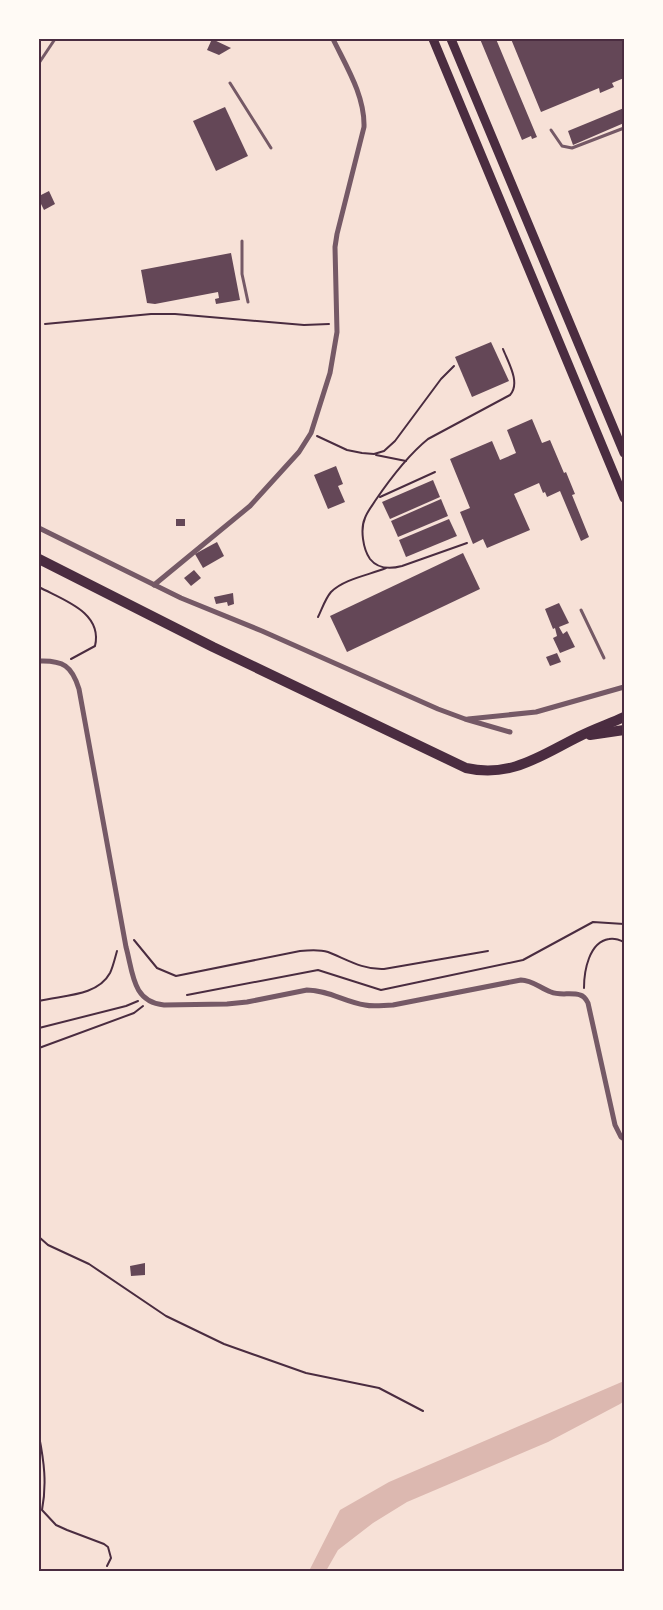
<svg xmlns="http://www.w3.org/2000/svg" width="663" height="1610" font-family="Arial,sans-serif">
<rect width="100%" height="100%" fill="#f7e1d7"/>
<path fill="#dcb8b0" d="M624 1381V1401L620 1404 548 1442 407 1502 373 1523 338 1550 326 1571H309L340 1510 389 1482Z"/>
<g fill="#644757">
<path d="M212 39 231 48 219 55 207 50Z"/>
<path d="M480 39H496L537 137 532 139 531 136 522 140Z"/>
<path d="M511 39H624V78L612 83 614 87 600 93 599 88 541 112Z"/>
<path d="M225 107 248 156 216 171 193 121Z"/>
<path d="M624 108V123L573 145 568 131Z"/>
<path d="M49 191 55 204 44 210 39 200V196Z"/>
<path d="M231 253 240 300 216 304 215 299 219 298 218 292 155 304 147 303 141 270Z"/>
<path d="M491 342 509 381 472 397 455 357Z"/>
<path d="M532 419 542 443 550 440 564 473 566 472 575 494 572 495 589 537 581 541 560 491 547 497 545 492 543 493 539 483 514 494 530 530 487 548 483 539 473 544 460 512 470 508 450 459 492 441 500 460 516 453 507 430Z"/>
<path d="M336 466 343 484 338 486 345 502 328 509 314 475Z"/>
<path d="M433 480 440 497 390 519 382 502Z"/>
<path d="M441 499 448 516 398 537 391 521Z"/>
<rect x="176" y="519" width="9" height="7"/>
<path d="M449 519 457 536 406 557 399 540Z"/>
<path d="M217 542 224 556 203 568 195 554Z"/>
<path d="M463 553 480 589 347 652 330 616Z"/>
<path d="M194 570 201 578 191 586 184 578Z"/>
<path d="M233 593 234 604 228 606 227 602 216 604 214 597Z"/>
<path d="M559 603 569 623 559 627 563 634 567 631 575 647 560 653 553 638 557 636 555 628 553 629 545 609Z"/>
<path d="M557 653 561 662 550 666 546 657Z"/>
<path d="M145 1263V1275L131 1276 130 1266Z"/>
</g>
<g fill="none" stroke-linecap="round" stroke-linejoin="round">
<g stroke="#4a2c40" stroke-width="2">
<path d="M45 324 151 314H175L304 325 329 324"/>
<path d="M317 436 347 450 362 453 374 454 384 451 395 441 441 379 454 366"/>
<path d="M376 455 406 461"/>
<path d="M380 497 435 472"/>
<path d="M467 543 402 566C391 569 378 569 370 559 363 549 360 529 365 518 367 512 372 506 375 501 390 479 407 456 428 439L510 395C521 383 508 362 503 349"/>
<path d="M39 587C63 600 103 612 95 646L71 659"/>
<path d="M318 617C322 609 325 599 331 592 344 579 369 575 386 568"/>
<path d="M134 940 157 968 176 976 300 951C309 950 319 949 328 952 346 959 363 970 384 969L488 951"/>
<path d="M584 988C584 971 589 942 609 939 614 938 620 940 624 942"/>
<path d="M187 995 318 970 381 990 523 960 593 922 624 924"/>
<path d="M39 1001C61 995 97 997 110 973 113 967 115 958 117 951"/>
<path d="M39 1028 126 1006 138 1001"/>
<path d="M39 1048 134 1013 143 1006"/>
<path d="M39 1237 48 1245 89 1264 166 1316 224 1344 306 1373 379 1388 423 1411"/>
<path d="M39 1436C44 1461 47 1484 42 1510L56 1525 67 1530 104 1544 108 1547 111 1558 107 1566"/>
</g>
<g stroke="#755966" stroke-width="3">
<path d="M39 63 55 39"/>
<path d="M230 83 271 148"/>
<path d="M551 130 562 146 572 148 624 128"/>
<path d="M242 241V274L248 302"/>
<path d="M581 610 604 658"/>
</g>
<g stroke="#755966" stroke-width="5">
<path d="M39 528 181 598 262 631 438 709 465 719 510 732"/>
<path d="M154 585 250 506 299 452 311 433 330 373 337 332 335 247 337 234 364 127C365 96 346 66 333 39"/>
<path d="M39 661C63 660 72 666 79 689L126 947C133 972 132 1002 164 1005L227 1004 247 1002 307 990C328 990 345 1002 365 1005 374 1007 384 1005 393 1005L521 980C532 980 540 988 551 992 560 996 571 992 580 995 584 996 586 999 588 1003L615 1125 621 1137 624 1139"/>
<path d="M468 719 536 712 624 687"/>
</g>
<g stroke="#4a2c40" stroke-width="9">
<path d="M433 39 624 498"/>
<path d="M451 39 624 453"/>
</g>
<g stroke="#4a2c40" stroke-width="10">
<path d="M39 559 213 647 466 768C511 778 540 756 578 737 593 729 609 724 624 717"/>
<path d="M590 735 624 730"/>
</g>
</g>
<rect width="663" height="1610" fill="none" stroke="#fffaf5" stroke-width="80"/>
<rect x="40" y="40" width="583" height="1530" fill="none" stroke="#4a2c40" stroke-width="2"/>
</svg>
